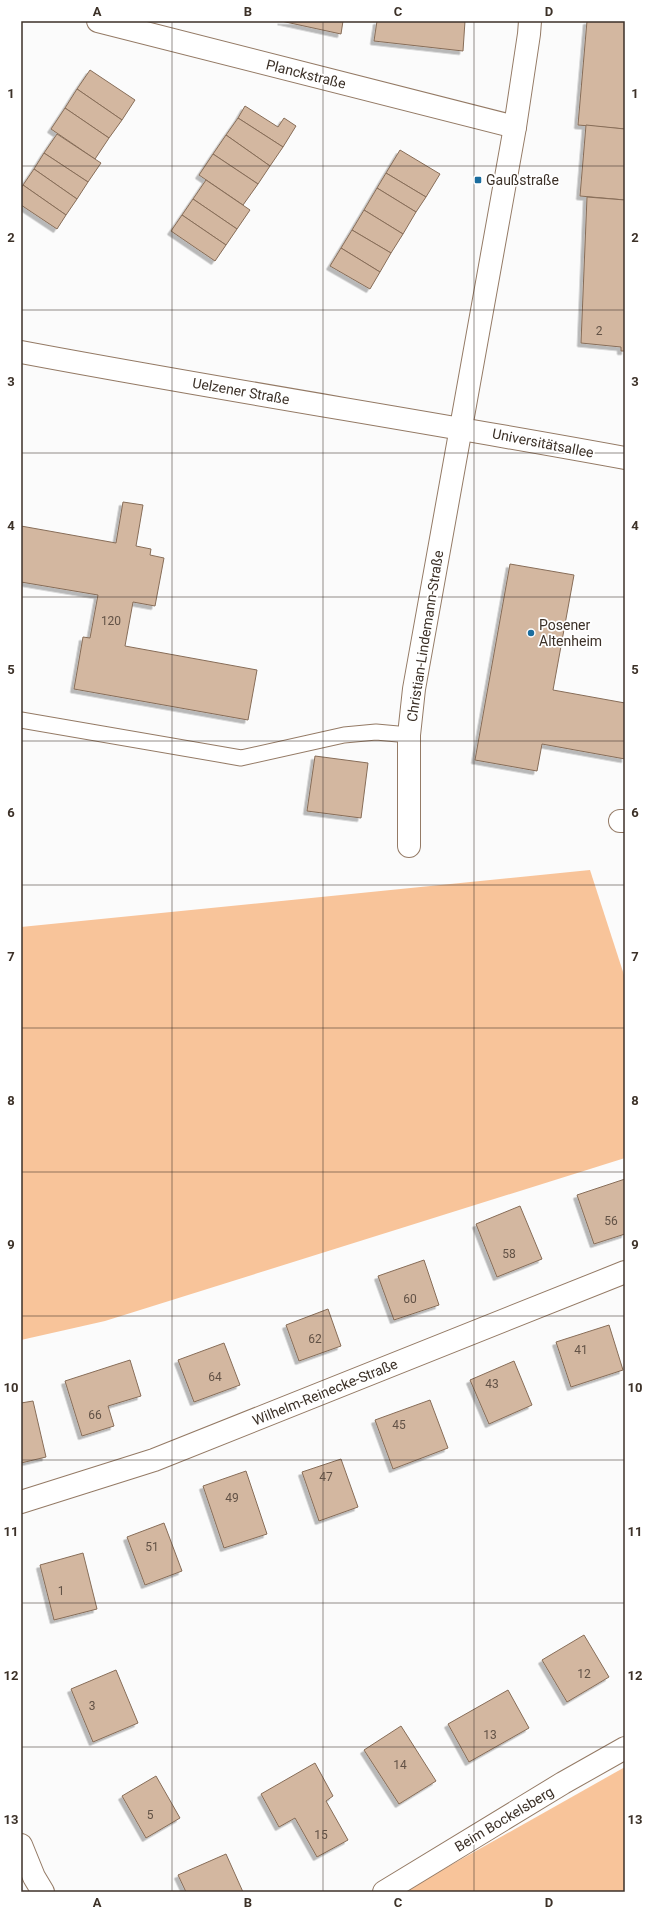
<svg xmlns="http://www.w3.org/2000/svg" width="646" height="1913" font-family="Roboto,sans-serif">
<defs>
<filter id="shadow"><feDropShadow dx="-3.5" dy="3.5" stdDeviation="0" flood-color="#0004"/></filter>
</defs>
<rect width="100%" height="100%" fill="#fbfbfb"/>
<g fill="#f8c49a">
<path d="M590 870 625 978V1158L105 1321 21 1340V927Z"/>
<path d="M625 1767V1892H403Z"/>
</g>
<g fill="#d3b7a0" stroke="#876d58" filter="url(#shadow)">
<path d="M281 21H343L341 34Z"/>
<path d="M377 21H465L463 51 374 41Z"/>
<path d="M587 21H625V129L578 125Z"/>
<path d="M90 70 135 100 122 120 77 89Z"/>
<path d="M77 89 122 120 109 138 65 108Z"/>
<path d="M245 106 278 127 284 118 296 126 283 147 238 118Z"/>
<path d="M65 108 109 138 95 159 51 129Z"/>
<path d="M238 118 283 147 270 166 226 135Z"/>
<path d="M586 125 625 129V200L580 196Z"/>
<path d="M57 134 101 163 88 182 44 153Z"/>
<path d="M226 135 270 166 258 184 213 154Z"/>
<path d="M400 150 440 174 426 197 386 173Z"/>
<path d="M44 153 88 182 77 199 34 169Z"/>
<path d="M213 154 258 184 243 205 199 175Z"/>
<path d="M34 169 77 199 66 215 23 185Z"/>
<path d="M386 173 426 197 416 212 377 188Z"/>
<path d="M206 180 250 210 237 229 193 199Z"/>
<path d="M23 185 66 215 57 229 21 205V188Z"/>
<path d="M377 188 416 212 403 234 364 210Z"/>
<path d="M587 197 625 200V351H621V347L581 343Z"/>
<path d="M193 199 237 229 226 245 182 215Z"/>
<path d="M364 210 403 234 391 253 352 230Z"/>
<path d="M182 215 226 245 215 261 171 231Z"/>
<path d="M352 230 391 253 380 272 341 248Z"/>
<path d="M341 248 380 272 370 289 330 266Z"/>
<path d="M123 502 143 505 136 546 151 549 150 555 164 558 155 606 133 602 125 646 257 670 248 720 74 689 83 637 90 638 98 595 21 582V526L116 543Z"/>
<path d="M510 564 574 575 553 690 625 703V759L542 744 537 771 475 760Z"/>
<path d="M315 756 368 763 361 818 307 811Z"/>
<path d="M625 1179V1234L594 1244 577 1195Z"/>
<path d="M520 1206 542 1259 497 1277 476 1224Z"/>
<path d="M424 1260 439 1305 394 1320 378 1276Z"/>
<path d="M328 1309 341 1346 299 1361 286 1325Z"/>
<path d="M609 1325 623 1370 571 1387 556 1342Z"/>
<path d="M224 1343 240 1385 194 1402 178 1360Z"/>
<path d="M130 1360 141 1396 108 1406 114 1426 82 1436 65 1381Z"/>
<path d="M514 1361 532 1405 489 1424 470 1380Z"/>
<path d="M430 1400 448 1448 393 1469 375 1420Z"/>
<path d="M33 1401 46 1457 21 1463V1403Z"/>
<path d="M341 1459 358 1507 319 1521 302 1472Z"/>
<path d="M246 1471 267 1534 224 1548 203 1486Z"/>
<path d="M164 1523 182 1571 145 1585 127 1537Z"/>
<path d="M83 1553 97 1609 54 1620 40 1565Z"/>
<path d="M584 1635 609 1677 567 1702 542 1660Z"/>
<path d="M116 1670 138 1723 93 1742 71 1689Z"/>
<path d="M508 1690 529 1728 469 1762 448 1724Z"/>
<path d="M401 1726 436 1781 399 1804 364 1750Z"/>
<path d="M315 1763 333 1796 326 1801 348 1840 317 1857 295 1818 279 1827 261 1794Z"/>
<path d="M156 1776 180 1818 146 1838 122 1796Z"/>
<path d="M226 1854 243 1892H186L178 1875Z"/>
</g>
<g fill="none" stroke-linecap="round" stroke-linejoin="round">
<defs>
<path id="service" d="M21 720 241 758 344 735 376 732 409 735"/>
<g id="minor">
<path d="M98 21 515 127"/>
<path d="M620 821H625"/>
<path d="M409 846V735L414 689 515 127 529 34 530 21"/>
<path d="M21 1502 154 1460 625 1272"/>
<path d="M21 1845 34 1877 43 1892"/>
<path d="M384 1892 563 1783 625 1748"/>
</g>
<path id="secondary" d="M21 352C222 390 424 421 625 458"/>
</defs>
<use href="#service" stroke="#947a65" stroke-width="17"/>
<use href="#minor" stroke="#947a65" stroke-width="24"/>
<use href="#secondary" stroke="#947a65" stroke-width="24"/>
<use href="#service" stroke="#fff" stroke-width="15"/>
<use href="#minor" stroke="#fff" stroke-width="22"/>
<use href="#secondary" stroke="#fff" stroke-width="22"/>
</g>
<path fill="none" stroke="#3c3128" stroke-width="1" stroke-opacity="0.55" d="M172 21V1892M323 21V1892M474 21V1892M21 166H625M21 310H625M21 453H625M21 597H625M21 741H625M21 885H625M21 1028H625M21 1172H625M21 1316H625M21 1460H625M21 1603H625M21 1747H625"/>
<g fill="#1a6d9e" stroke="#fff" stroke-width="1.5">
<rect x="474" y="176" width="8" height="8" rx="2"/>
<circle cx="531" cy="633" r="4"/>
</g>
<g text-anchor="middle" stroke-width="3.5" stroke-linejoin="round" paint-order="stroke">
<g font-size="12" fill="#625246">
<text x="599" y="335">2</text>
<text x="111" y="625">120</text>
<text x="611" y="1225">56</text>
<text x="509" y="1258">58</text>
<text x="410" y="1303">60</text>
<text x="315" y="1343">62</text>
<text x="581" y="1354">41</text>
<text x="215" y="1381">64</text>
<text x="492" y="1388">43</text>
<text x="95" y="1419">66</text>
<text x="399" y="1429">45</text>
<text x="326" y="1481">47</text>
<text x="232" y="1502">49</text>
<text x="152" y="1551">51</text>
<text x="61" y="1595">1</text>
<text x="584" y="1678">12</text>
<text x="92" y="1710">3</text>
<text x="490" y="1739">13</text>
<text x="400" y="1769">14</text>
<text x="150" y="1819">5</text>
<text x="321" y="1839">15</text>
</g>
<g font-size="14" fill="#3c3128" stroke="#fff">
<text transform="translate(306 74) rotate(14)" y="5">Planckstraße</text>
<text transform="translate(241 391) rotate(10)" y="5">Uelzener Straße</text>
<text transform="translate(543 443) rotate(11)" y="5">Universitätsallee</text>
<text transform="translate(425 636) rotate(-81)" y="5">Christian-Lindemann-Straße</text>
<text transform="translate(325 1392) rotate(-22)" y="5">Wilhelm-Reinecke-Straße</text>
<text transform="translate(504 1819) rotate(-31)" y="5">Beim Bockelsberg</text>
</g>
<g font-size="14" fill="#3c3128" stroke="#fff" text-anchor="start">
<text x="486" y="185">Gaußstraße</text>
<text x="539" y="630">Posener<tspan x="539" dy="16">Altenheim</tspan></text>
</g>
</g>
<rect width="646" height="1913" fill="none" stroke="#ffffff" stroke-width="44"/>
<rect x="22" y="22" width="602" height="1869" fill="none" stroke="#3c3128" stroke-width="1.5"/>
<g font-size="13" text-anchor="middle" font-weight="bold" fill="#3c3128">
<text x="97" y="16">A</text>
<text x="248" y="16">B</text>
<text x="398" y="16">C</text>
<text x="549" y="16">D</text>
<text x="11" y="98">1</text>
<text x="635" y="98">1</text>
<text x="11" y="242">2</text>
<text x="635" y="242">2</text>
<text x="11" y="386">3</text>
<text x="635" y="386">3</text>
<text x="11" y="530">4</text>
<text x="635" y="530">4</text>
<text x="11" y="674">5</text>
<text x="635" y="674">5</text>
<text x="11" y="817">6</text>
<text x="635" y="817">6</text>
<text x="11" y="961">7</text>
<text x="635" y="961">7</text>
<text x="11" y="1105">8</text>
<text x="635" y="1105">8</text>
<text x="11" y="1249">9</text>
<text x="635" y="1249">9</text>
<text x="11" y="1392">10</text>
<text x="635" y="1392">10</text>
<text x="11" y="1536">11</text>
<text x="635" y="1536">11</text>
<text x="11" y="1680">12</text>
<text x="635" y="1680">12</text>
<text x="11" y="1824">13</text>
<text x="635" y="1824">13</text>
<text x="97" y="1907">A</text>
<text x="248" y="1907">B</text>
<text x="398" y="1907">C</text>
<text x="549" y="1907">D</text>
</g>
</svg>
